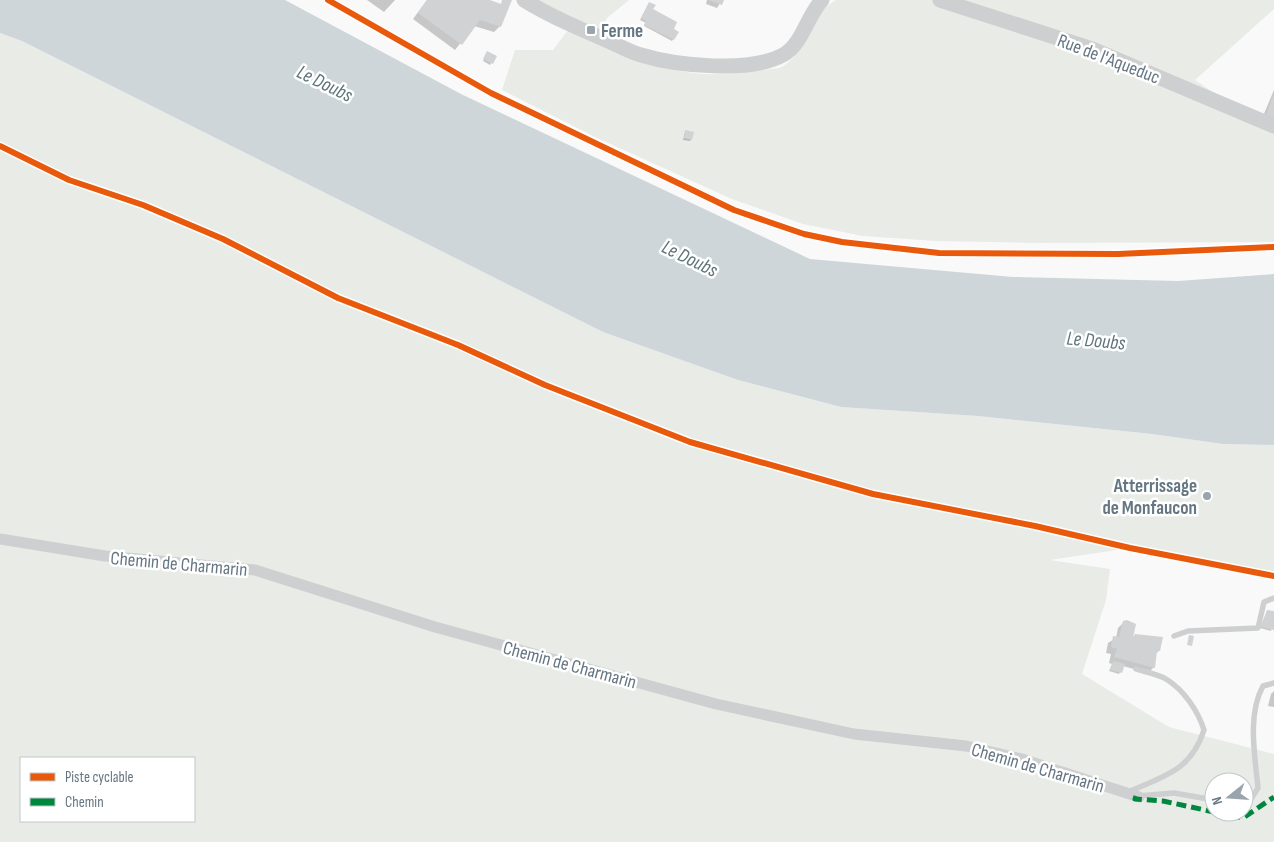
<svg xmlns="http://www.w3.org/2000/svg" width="1274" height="842" font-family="'Sofia Sans Condensed',sans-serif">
<rect width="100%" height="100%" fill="#f9f9f9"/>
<g fill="#e8ebe6" fill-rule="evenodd">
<path d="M524 0H629L607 18 596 40C625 52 655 67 686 72 709 76 736 74 759 70 766 69 779 70 785 65 808 49 810 14 836 0H1274V9L1195 80 1274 133V242L1038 243 936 241 863 236 803 224 732 199 595 137 502 90 515 50H553L572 25Z"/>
<path d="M0 33 22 41 603 332 738 380 841 407 978 416 1152 434 1223 444 1274 445V574L1130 548 1050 560 1110 569 1106 600 1082 674 1169 727 1274 754V842H0ZM21 758H194V821H21ZM1214 782H1244V812H1214Z"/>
</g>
<path fill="#ced6d9" d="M0 0H285L461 94 810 259 1013 277 1178 281 1274 274V445L1223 444 1152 434 978 416 841 407 738 380 603 332 22 41 0 33Z"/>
<g fill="#0003">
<path d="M367 0H395L384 12Z"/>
<path d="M427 0H487L501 5 503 0 500 26 494 32 474 26 455 50 413 19Z"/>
<path d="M707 0H722L717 8 706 4Z"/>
<path d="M648 5 677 32 672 41 644 26 646 23 640 20Z"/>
<path d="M486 54 495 57 490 65 483 61Z"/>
<path d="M1274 90V126L1261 121Z"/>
<path d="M685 132 691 139 690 141 683 140Z"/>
<path d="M1267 611 1274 612 1271 631 1260 628Z"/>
<path d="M1124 622 1131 639 1135 635 1159 651 1155 654 1154 667 1148 673 1123 666 1119 674 1109 671 1112 664 1109 663 1111 654 1106 653 1108 643 1116 638 1118 628Z"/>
<path d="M1274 691V707L1268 706 1271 694Z"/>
</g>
<g fill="#d0d2d3">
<path d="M427 0H490L501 4 502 0H512L501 27 480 20 462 45 418 13Z"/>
<path d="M708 0H724L722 5Z"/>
<path d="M649 2 656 5 653 9 677 22 674 29 679 32 674 40 644 25 646 21 641 18Z"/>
<path d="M487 51 497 56 493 64 483 59Z"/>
<path d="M1274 94V118L1266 115Z"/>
<path d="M685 130 694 132 692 140 684 138Z"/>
<path d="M1267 610 1274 611V630L1261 627Z"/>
<path d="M1127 620 1136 624 1133 638 1135 634 1163 637 1160 651H1157L1155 668 1114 657 1117 649 1111 647 1113 636 1119 637 1123 621Z"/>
<path d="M1189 635 1194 636 1192 646 1187 645Z"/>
<path d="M1113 661 1125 664 1122 673 1110 670Z"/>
</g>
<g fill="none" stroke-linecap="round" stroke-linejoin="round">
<g stroke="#cecfd0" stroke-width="5.5">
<path d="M1174 636 1188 631 1258 628 1264 602 1274 598"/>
<path d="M1128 792C1164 776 1191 771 1204 730 1198 711 1184 690 1166 679 1158 674 1145 672 1136 669"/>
<path d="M1138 796 1174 793 1214 800"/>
<path d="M1244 801 1251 799 1258 788C1255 756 1247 715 1263 686L1274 683"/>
</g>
<path stroke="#cecfd0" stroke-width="11" d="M0 539 105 556 255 570 435 627 716 704 854 734 966 746 1022 759 1139 797"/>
<g stroke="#cecfd0" stroke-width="15">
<path d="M524 0C550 16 578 28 606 40 618 45 629 52 641 55 677 66 750 73 783 55 802 45 807 16 822 0"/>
<path d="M940 0 1092 49 1274 126"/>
</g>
<g stroke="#00873e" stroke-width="5" stroke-dasharray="10 5" stroke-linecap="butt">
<path d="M1136 796 1135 799 1163 801 1214 812"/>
<path d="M1216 812 1243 818 1274 797"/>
</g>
<defs>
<g id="cycleway">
<path d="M328 0 491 93 734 210 804 234 842 242 939 253 1118 254 1274 247"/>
<path d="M0 146 69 180 143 205 223 239 338 298 458 345 545 385 690 442 873 494 1035 526 1130 548 1274 576"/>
</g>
</defs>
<use href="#cycleway" stroke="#fff" stroke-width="9"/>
<use href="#cycleway" stroke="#e8590c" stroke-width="6"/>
</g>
<g fill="#99a4ac" stroke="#fff" stroke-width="2">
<rect x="586" y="25" width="10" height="10" rx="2.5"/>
<circle cx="1207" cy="496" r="5"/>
</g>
<g text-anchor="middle" stroke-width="5" stroke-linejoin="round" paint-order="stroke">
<g font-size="19" font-weight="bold" fill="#657683" stroke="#fff" text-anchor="start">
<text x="601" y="37">Ferme</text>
<text x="1197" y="492" text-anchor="end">Atterrissage<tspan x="1197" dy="22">de Monfaucon</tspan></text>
</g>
<g font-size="19" fill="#657683" stroke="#fff">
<text transform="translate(1109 58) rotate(21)" y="7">Rue de l'Aqueduc</text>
<text transform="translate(179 563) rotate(5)" y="7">Chemin de Charmarin</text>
<text transform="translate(570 664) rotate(15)" y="7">Chemin de Charmarin</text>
<text transform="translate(1038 767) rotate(16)" y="7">Chemin de Charmarin</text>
</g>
<g font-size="20" font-style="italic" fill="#60757c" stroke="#fff">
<text transform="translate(325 83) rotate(26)" y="7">Le Doubs</text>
<text transform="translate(690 258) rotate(26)" y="7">Le Doubs</text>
<text transform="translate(1096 340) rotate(5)" y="7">Le Doubs</text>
</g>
</g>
<rect x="20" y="757" width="175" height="65" fill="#ffffff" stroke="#c1c8cd"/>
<rect x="30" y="773" width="25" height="8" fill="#e8590c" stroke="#c1c8cd"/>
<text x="65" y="782" font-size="15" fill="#657683">Piste cyclable</text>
<rect x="30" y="798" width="25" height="8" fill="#00873e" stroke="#c1c8cd"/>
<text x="65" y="807" font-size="15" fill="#657683">Chemin</text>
<g transform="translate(1229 797) rotate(253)"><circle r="24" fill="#ffffff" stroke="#c1c8cd"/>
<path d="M0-4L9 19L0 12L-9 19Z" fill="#99a4ac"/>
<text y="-8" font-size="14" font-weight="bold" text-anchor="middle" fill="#657683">N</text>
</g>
</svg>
